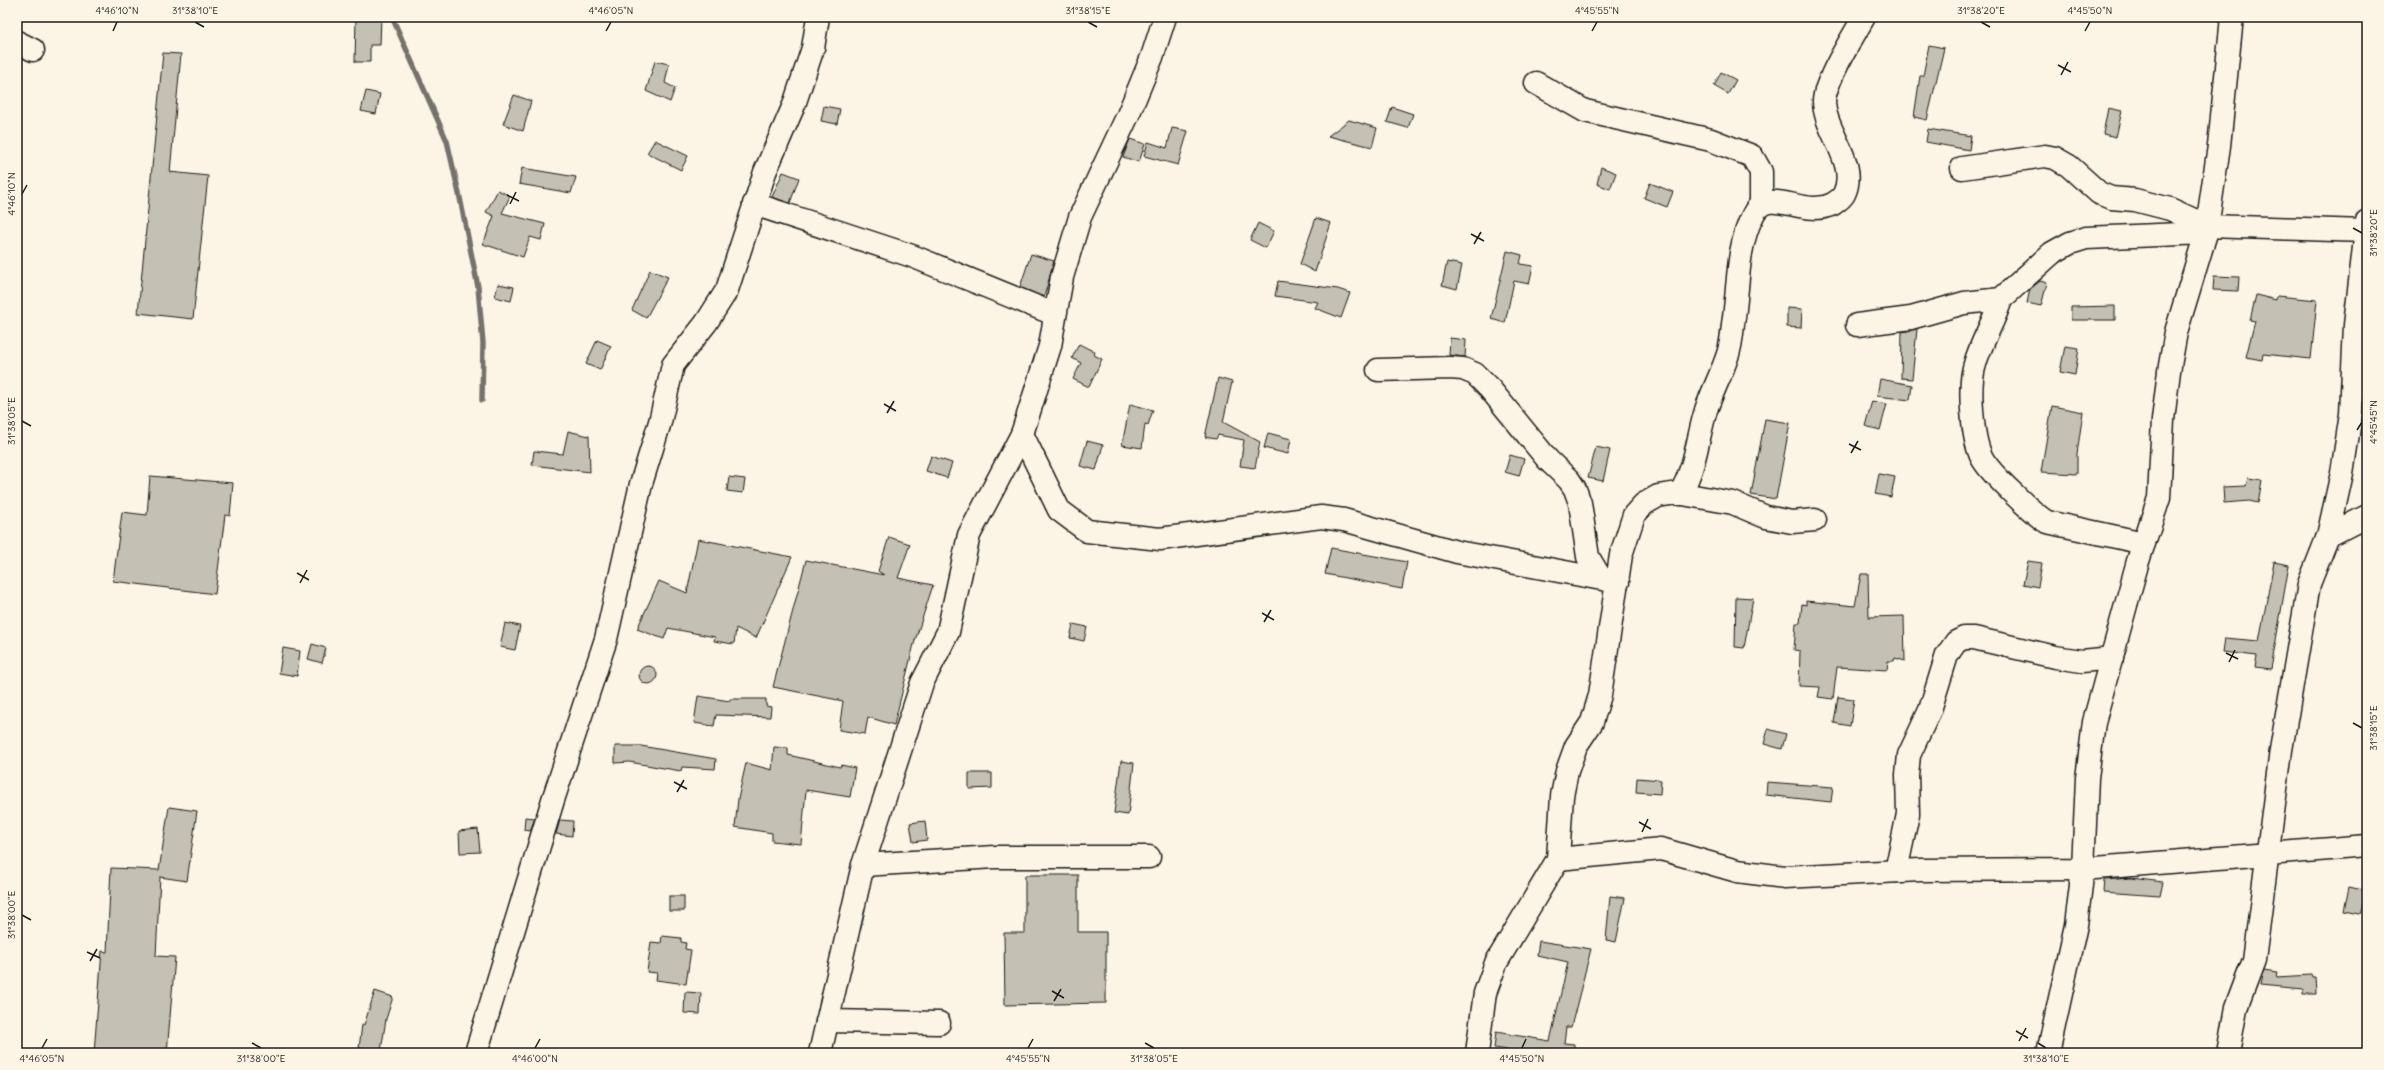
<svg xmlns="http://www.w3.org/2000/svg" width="2384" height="1070" font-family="Delius,sans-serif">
<rect width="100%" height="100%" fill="#fcf5e5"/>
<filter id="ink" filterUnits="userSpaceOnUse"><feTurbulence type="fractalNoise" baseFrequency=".025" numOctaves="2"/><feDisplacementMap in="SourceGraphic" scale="8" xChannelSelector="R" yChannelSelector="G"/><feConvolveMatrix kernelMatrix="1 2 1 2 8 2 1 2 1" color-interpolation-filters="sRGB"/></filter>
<g filter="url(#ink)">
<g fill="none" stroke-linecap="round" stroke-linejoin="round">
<path stroke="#75726c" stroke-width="5.5" d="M392 17 447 141 460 198 478 287 483 343 482 400"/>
</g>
<g fill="#c4c0b3" stroke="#1c1c1c">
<path d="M356 17H381L380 45H370V62H355Z"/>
<path d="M1929 45 1944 48 1927 120 1914 117 1920 76H1923Z"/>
<path d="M163 53 181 54 170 172 208 176 193 319 138 313Z"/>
<path d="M655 61 669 64 665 83 675 88 670 102 646 91Z"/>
<path d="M1721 72 1736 80 1728 94 1714 86Z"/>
<path d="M366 91 380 94 376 114 361 111Z"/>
<path d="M514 95 531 101 523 131 503 124Z"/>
<path d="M824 106 840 109 837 124 821 121Z"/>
<path d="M1392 107 1413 114 1408 128 1387 122Z"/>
<path d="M2108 108 2122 111 2116 137 2103 134Z"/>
<path d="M1349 120 1377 128 1372 147 1328 136Z"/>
<path d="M1172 128 1188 131 1178 165 1144 156 1148 142 1167 148Z"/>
<path d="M1928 129 1971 136 1969 150 1926 142Z"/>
<path d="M1130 139 1145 144 1139 162 1123 157Z"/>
<path d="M655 140 688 156 681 170 647 153Z"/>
<path d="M1601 167 1616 173 1610 189 1597 184Z"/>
<path d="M522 168 576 177 571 193 519 184Z"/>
<path d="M783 172 799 178 790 203 772 197Z"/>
<path d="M1650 183 1673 192 1667 207 1644 198Z"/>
<path d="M498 190 510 196 502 213 545 224 541 240 530 237 523 257 483 244 494 216 486 212Z"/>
<path d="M1316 218 1331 223 1315 272 1300 264Z"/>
<path d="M1258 223 1274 231 1266 248 1250 240Z"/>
<path d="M1507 251 1522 255 1520 264 1533 266 1529 284 1514 281 1505 323 1491 319Z"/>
<path d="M1031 254 1054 261 1044 297 1020 287Z"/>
<path d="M1447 262 1462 265 1457 289 1442 285Z"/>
<path d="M650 270 668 277 646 318 632 310Z"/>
<path d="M2214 276 2239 277 2238 291 2213 290Z"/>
<path d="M1278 281 1338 289 1350 293 1341 318 1315 308 1318 302 1275 296Z"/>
<path d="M2040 281 2047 283 2041 306 2027 303 2030 289Z"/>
<path d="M498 284 514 287 511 301 495 297Z"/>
<path d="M2256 295 2276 300 2277 296 2317 300 2311 359 2263 354 2262 360 2246 357 2255 321 2250 320Z"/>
<path d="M2115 306V320H2071V307Z"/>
<path d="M1787 308 1802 309 1801 328 1787 327Z"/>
<path d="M1917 329 1912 379 1901 378 1902 332Z"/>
<path d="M1450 338 1466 340 1465 357 1449 355Z"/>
<path d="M597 340 611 346 600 370 586 364Z"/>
<path d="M1079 344 1095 352 1094 355 1102 359 1089 387 1073 379 1081 363 1072 358Z"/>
<path d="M2065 346 2079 348 2075 375 2060 372Z"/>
<path d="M1218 378 1232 382 1223 422 1260 442 1255 468 1240 466 1244 440 1218 435 1216 439 1205 437Z"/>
<path d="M1880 379 1912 385 1910 400 1877 396Z"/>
<path d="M1872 401 1887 404 1880 430 1865 426Z"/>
<path d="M1130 404 1153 410 1148 425 1145 424 1142 448 1122 445Z"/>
<path d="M2052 406 2083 412 2077 454V474L2041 472Z"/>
<path d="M1765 419 1790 423 1776 499 1751 495Z"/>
<path d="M568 431 589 436 590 472 532 465 534 451 563 454Z"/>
<path d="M1268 433 1291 439 1288 454 1264 448Z"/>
<path d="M1087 441 1103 445 1096 470 1080 466Z"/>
<path d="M1596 447 1610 450 1603 481 1588 478Z"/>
<path d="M1510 455 1524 459 1519 476 1505 472Z"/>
<path d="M931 456 952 463 947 478 926 471Z"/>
<path d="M1879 474 1895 477 1891 497 1875 494Z"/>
<path d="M150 476 233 483 230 516 225 515 215 594 113 581 122 512 147 515Z"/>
<path d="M729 477 745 479 743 493 727 491Z"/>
<path d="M2248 478 2262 480 2258 503 2249 501 2224 503 2223 487 2246 486Z"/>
<path d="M889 537 910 544 898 578 933 585 914 644 894 725 868 717 865 734 839 730 843 701 773 687 806 560 884 575 878 571Z"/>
<path d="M698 539 792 557 756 638 736 628 734 644 714 641 715 637 668 628 664 639 637 629 659 581 687 593Z"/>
<path d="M1331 548 1407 562 1402 589 1325 574Z"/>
<path d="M2028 561 2042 563 2038 587 2023 584Z"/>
<path d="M2274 562 2289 565 2271 669 2255 667 2257 656 2223 652 2225 638 2259 641Z"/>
<path d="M1861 574H1868L1869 617 1904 616 1905 661 1895 658 1894 661H1888L1887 670 1837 667 1833 699 1818 697 1820 687 1799 686 1800 651 1794 650 1796 623H1800L1802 604 1806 605V601L1855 606Z"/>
<path d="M1736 597 1753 598 1744 648 1735 647Z"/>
<path d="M505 623 520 626 515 650 500 647Z"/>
<path d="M1073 624 1087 627 1084 641 1070 638Z"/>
<path d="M312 644 326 648 322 663 308 659Z"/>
<path d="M283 648 300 651 297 676 279 673Z"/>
<circle cx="648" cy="675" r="9"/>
<path d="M698 696 730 701V699H766V706L771 707 770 717 716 715 714 726 694 723Z"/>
<path d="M1838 697 1854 699 1850 726 1834 723Z"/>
<path d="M1768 729 1786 734 1782 749 1764 744Z"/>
<path d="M615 746H641L716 759 715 769 682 767 681 771 629 762 615 763Z"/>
<path d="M774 747 788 748V755L840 767 841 765 855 768 850 797 806 790 801 844 772 841V833L735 827 738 799 746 763 772 770Z"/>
<path d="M1121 761 1134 763 1128 815 1114 813Z"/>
<path d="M969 773H992V788L969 789Z"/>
<path d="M1637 778 1661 780 1660 794 1636 792Z"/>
<path d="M1767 782 1833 787 1831 802 1766 795Z"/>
<path d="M169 807 197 811 187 881 160 877 156 956 175 957 167 1053H94L102 951 107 952 111 868 159 870Z"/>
<path d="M525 817 535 818 530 831 524 830Z"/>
<path d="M560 820 573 821 572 836 556 834Z"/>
<path d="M925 821 927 840 913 842 910 823Z"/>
<path d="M478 829 480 852 460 853 459 831Z"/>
<path d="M1025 875H1078V932H1106V1003L1005 1005 1004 933H1025Z"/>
<path d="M2131 878 2163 882 2160 896 2103 892 2104 880Z"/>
<path d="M2349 887 2367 891V906L2362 905 2359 914 2344 911Z"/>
<rect x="669" y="896" width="15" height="15"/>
<path d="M1610 896 1625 898 1616 942 1606 940Z"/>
<path d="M662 936 681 938V942L686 943 685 949 691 950 686 984 656 980 657 973 647 972 651 942 661 943Z"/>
<path d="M1539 941 1591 949 1571 1027H1566L1564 1043 1574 1044V1053H1531L1494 1048 1496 1032 1550 1041 1568 962 1537 955Z"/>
<path d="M2263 970 2278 972 2277 977 2312 975 2313 978H2316L2317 994H2302V989L2260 985Z"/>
<path d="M375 991 393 997 386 1019 381 1051 359 1048 362 1025H364Z"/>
<path d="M685 992 701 993 700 1014 684 1013Z"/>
</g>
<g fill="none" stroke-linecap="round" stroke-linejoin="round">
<defs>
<g id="minor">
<path d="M17 42 33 50"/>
<path d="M1536 83 1585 111 1711 140 1752 156 1761 172V204"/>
<path d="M1962 168 2045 156 2055 158 2069 166 2099 193 2111 198 2135 200 2170 209 2207 226 2365 231"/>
<path d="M754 204 912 256 1054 314"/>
<path d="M2001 299C1994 322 1981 342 1975 364 1968 385 1972 439 1982 458 1990 473 2032 513 2047 522L2144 543"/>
<path d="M1857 325 1911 318 1964 303 2001 299 2052 253 2070 243 2086 238 2206 233"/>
<path d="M1378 370 1450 368 1463 369 1475 374 1490 389 1548 460 1569 480 1575 489 1580 503 1588 557 1600 577"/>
<path d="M1022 434 1059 510 1087 531 1160 539 1321 517 1344 520 1457 552 1618 582"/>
<path d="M1680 494C1696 466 1697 440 1706 410 1712 392 1721 375 1727 357 1731 347 1732 335 1733 324 1739 288 1736 248 1753 215 1768 184 1803 219 1833 204 1836 202 1842 198 1844 194 1859 163 1824 132 1824 101 1825 80 1853 37 1864 17"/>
<path d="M2328 536 2367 516"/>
<path d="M1558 859 1661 849 1737 871 1785 877 1920 870 2083 869 2367 846"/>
<path d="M863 865 995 857H1149"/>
<path d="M1896 871 1908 814 1907 775 1909 755 1930 710 1947 655 1956 642 1964 638H1974L2055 657 2082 661 2112 658"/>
<path d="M827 1021 939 1023"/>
<path d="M476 1053 553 800 606 639 641 484 660 422 673 365 706 323 727 290 765 172 794 105 813 48 818 17"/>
<path d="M820 1053 863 865 922 683 948 632 969 535 1022 434 1050 346 1062 277 1080 217 1128 115 1152 57 1165 17"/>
<path d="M1477 1053 1485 993 1496 963 1558 859 1562 796 1567 771 1576 746 1592 722 1600 695 1621 555 1634 515 1644 504 1658 496 1677 493 1733 503 1766 517 1792 522 1815 520"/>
<path d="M2048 1053 2076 925 2083 869 2087 778 2094 722 2138 561 2159 498 2163 420 2169 371 2176 332 2206 233 2219 146 2232 17"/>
<path d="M2228 1053 2236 1008 2254 960 2281 750 2309 584 2328 536 2342 473 2351 414 2355 325 2367 221"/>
</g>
</defs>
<use href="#minor" stroke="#1c1c1c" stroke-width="25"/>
<use href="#minor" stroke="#fcf5e5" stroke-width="22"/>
</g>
</g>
<path fill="none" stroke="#1c1c1c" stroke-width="1.5" d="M195 22 204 27M1088 22 1097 27M1981 22 1990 27M113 31 117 22M606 31 611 22M1592 31 1597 22M2085 31 2090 22M2058 65 2071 72M2061 75 2068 62M22 194 27 185M507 195 519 201M510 204 516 192M2353 228 2362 233M1471 234 1484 241M1474 244 1481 232M884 404 896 411M887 413 894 401M22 421 31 426M2357 430 2362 422M1849 444 1861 450M1851 453 1858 441M297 573 309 580M300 583 307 570M1262 613 1274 620M1264 622 1271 610M2226 653 2238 659M2229 662 2235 650M2353 723 2362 728M674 782 687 789M677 792 684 780M1639 822 1651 829M1642 832 1648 819M22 915 31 920M87 952 100 958M90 961 97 949M1052 991 1064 998M1054 1001 1061 989M2016 1031 2028 1038M2019 1041 2026 1028M252 1043 261 1048M1145 1043 1154 1048M2038 1043 2046 1048M42 1048 47 1039M535 1048 540 1039M1028 1048 1033 1039M1522 1048 1526 1039"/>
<rect width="2384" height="1070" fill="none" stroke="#fcf5e5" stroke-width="44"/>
<rect x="22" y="22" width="2340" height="1026" fill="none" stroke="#1c1c1c" stroke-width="1.5"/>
<g font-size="10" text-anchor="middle" fill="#1c1c1c">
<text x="117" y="14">4°46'10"N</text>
<text x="195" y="14">31°38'10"E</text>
<text x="611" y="14">4°46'05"N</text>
<text x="1088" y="14">31°38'15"E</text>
<text x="1597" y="14">4°45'55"N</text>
<text x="1981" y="14">31°38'20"E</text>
<text x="2090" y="14">4°45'50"N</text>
<text transform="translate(11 194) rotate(-90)" y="4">4°46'10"N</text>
<text transform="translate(2373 233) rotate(-90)" y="4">31°38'20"E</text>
<text transform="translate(11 421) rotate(-90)" y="4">31°38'05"E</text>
<text transform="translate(2373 422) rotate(-90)" y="4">4°45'45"N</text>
<text transform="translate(2373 728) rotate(-90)" y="4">31°38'15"E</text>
<text transform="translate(11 915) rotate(-90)" y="4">31°38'00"E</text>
<text x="42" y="1062">4°46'05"N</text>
<text x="261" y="1062">31°38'00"E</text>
<text x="535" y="1062">4°46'00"N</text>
<text x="1028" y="1062">4°45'55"N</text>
<text x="1154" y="1062">31°38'05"E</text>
<text x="1522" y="1062">4°45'50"N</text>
<text x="2046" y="1062">31°38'10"E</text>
</g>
</svg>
